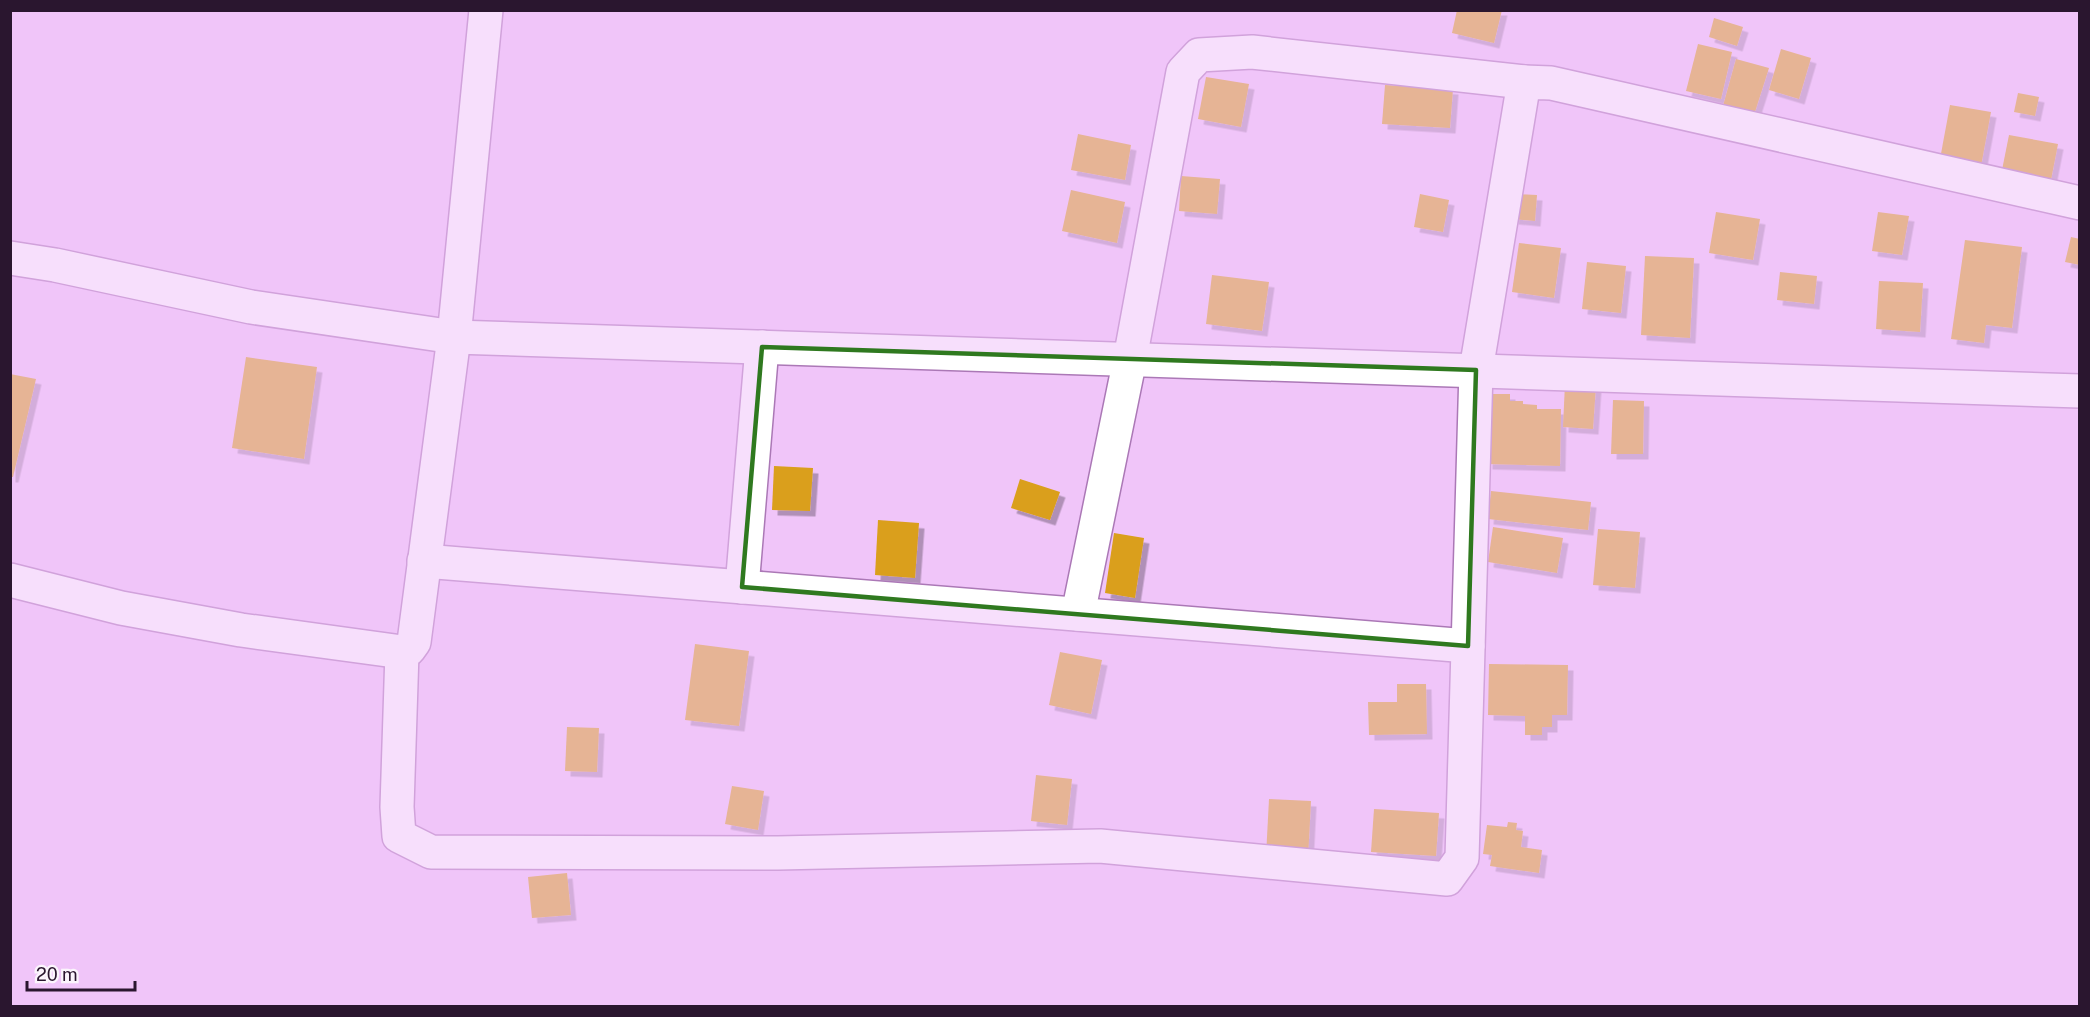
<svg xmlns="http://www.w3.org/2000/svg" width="2090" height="1017" font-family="'Public Sans',sans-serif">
<defs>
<filter id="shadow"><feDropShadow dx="5.5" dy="5.5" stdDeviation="0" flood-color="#0004"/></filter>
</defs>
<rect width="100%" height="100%" fill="#f0c5f9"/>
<g fill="#da9f1b" filter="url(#shadow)">
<path d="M1457 10H1502L1494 43 1452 33Z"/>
<path d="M1714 18 1743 27 1737 46 1709 37Z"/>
<path d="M1698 44 1732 52 1721 99 1686 91Z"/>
<path d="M1781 49 1811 58 1799 99 1769 90Z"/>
<path d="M1736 59 1769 68 1754 115 1723 106Z"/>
<path d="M1206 77 1249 84 1241 127 1198 119Z"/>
<path d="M1385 85 1453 89 1450 128 1382 124Z"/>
<path d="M2018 93 2039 97 2035 116 2014 112Z"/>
<path d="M1950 105 1991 112 1981 166 1940 159Z"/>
<path d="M1078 134 1131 145 1125 180 1071 170Z"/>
<path d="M2009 135 2058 144 2049 190 2000 180Z"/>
<path d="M1181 176 1220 179 1217 214 1179 211Z"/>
<path d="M1071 190 1125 202 1117 243 1062 231Z"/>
<path d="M1420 194 1449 200 1443 232 1414 227Z"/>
<path d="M1515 194 1537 195 1535 221 1513 219Z"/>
<path d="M1716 212 1760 219 1753 260 1709 253Z"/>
<path d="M1878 212 1909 216 1902 255 1872 251Z"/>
<path d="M2071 237 2080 239V265L2065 262Z"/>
<path d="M1965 240 2022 247 2012 328 1986 325 1984 343 1951 339Z"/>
<path d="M1519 243 1561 248 1554 298 1512 292Z"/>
<path d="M1645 256 1694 258 1690 338 1641 335Z"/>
<path d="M1587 262 1626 266 1621 313 1582 309Z"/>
<path d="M1780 272 1817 276 1814 304 1777 300Z"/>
<path d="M1212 275 1269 282 1262 331 1206 324Z"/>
<path d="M1879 281 1923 283 1920 332 1876 329Z"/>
<path d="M246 357 317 367 304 459 232 448Z"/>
<path d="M10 374 36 379 13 477H10Z"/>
<path d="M1565 383 1596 385 1593 429 1563 427Z"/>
<path d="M1488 394H1510V401H1523V404L1537 405V409H1561L1560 466 1487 464Z"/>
<path d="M1613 400 1644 401 1643 454H1611Z"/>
<path d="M774 466 813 468 810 511 772 510Z"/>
<path d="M1020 479 1060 492 1050 520 1011 508Z"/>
<path d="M1491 491 1591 502 1588 530 1488 519Z"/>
<path d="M878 520 919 523 915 578 875 575Z"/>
<path d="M1493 527 1563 538 1557 573 1488 562Z"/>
<path d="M1598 529 1640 532 1635 588 1593 585Z"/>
<path d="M1114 533 1144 538 1135 598 1105 593Z"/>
<path d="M695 644 749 651 739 726 685 720Z"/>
<path d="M1060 652 1102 660 1091 714 1049 705Z"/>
<path d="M1489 664 1568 665 1567 715H1552V727H1542V735H1525V716L1488 715Z"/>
<path d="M1397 684H1426L1427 734 1369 735 1368 702H1397Z"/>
<path d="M567 727 599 728 597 772 565 771Z"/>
<path d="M1036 775 1072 779 1067 825 1031 821Z"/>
<path d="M732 786 764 791 758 830 725 824Z"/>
<path d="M1269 799 1311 801 1308 858 1266 856Z"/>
<path d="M1374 809 1439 813 1436 856 1371 852Z"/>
<path d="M1508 822 1517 823 1516 830 1523 831 1521 847 1542 850 1539 873 1490 866 1492 855 1483 854 1487 825 1507 827Z"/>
<path d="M567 873 571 915 532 918 528 877Z"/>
</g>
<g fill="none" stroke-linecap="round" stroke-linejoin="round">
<defs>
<g id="minor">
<path d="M10 258 55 265 251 307 454 337 2080 391"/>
<path d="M424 561 1468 646"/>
<path d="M10 580 121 608 241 630 402 652 409 649 414 642 454 337 486 10"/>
<path d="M742 587 762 347"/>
<path d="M1078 614 1130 359 1183 72 1199 55 1252 52 1524 82"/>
<path d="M402 652 397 807 399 836 431 852 778 853 1100 846 1447 879 1462 858 1476 370 1524 82 1551 83 2080 203"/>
</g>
</defs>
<use href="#minor" stroke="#ab78b6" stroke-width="36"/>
<use href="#minor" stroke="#fff" stroke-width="33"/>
</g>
<path d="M0 0H2090V1017H0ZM762 347 1476 370 1468 646 742 587Z" fill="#f0c5f9" fill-opacity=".55" fill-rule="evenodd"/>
<path fill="none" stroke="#2f791f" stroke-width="4.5" stroke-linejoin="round" d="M762 347 1476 370 1468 646 742 587Z"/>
<rect width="2090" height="1017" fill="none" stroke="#2a162f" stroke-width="24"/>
<path d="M27 981v9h108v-9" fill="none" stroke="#2a162f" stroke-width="3"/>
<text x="36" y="981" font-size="18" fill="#2a162f" stroke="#fbf5fc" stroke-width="4.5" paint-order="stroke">20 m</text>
</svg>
